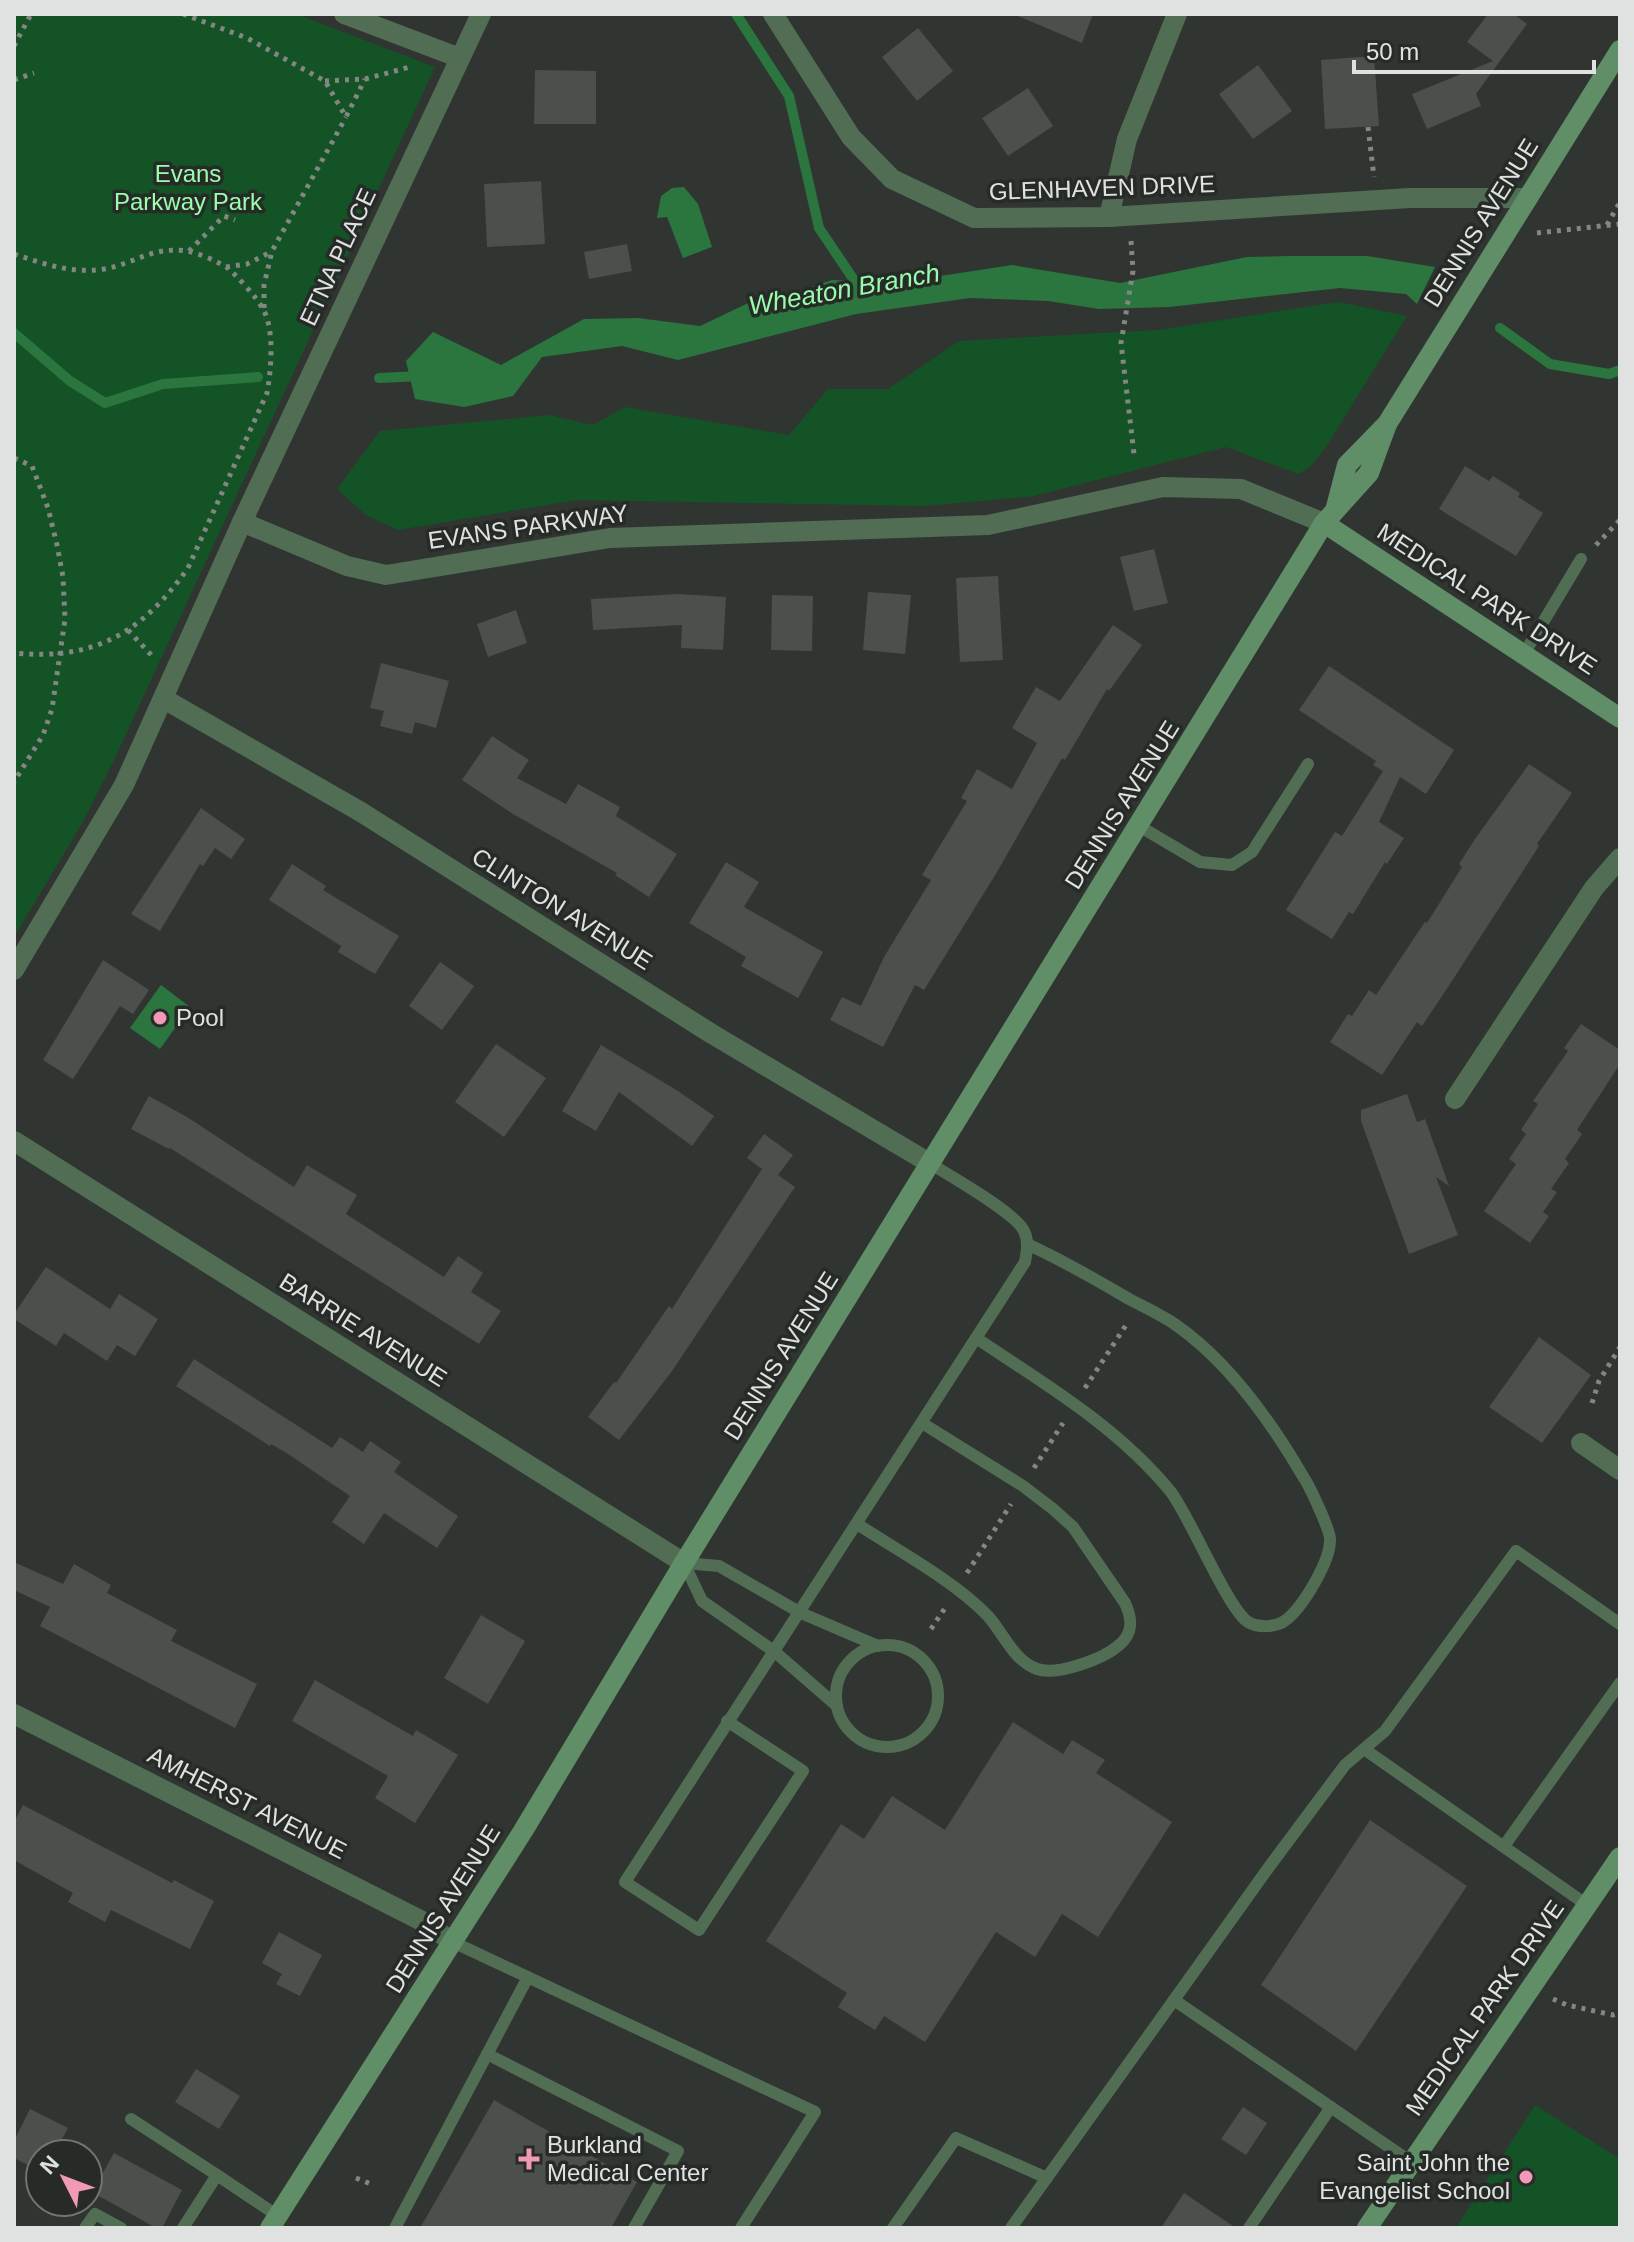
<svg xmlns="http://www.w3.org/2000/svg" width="1634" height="2242" font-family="Helvetica,sans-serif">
<rect width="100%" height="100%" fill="#313531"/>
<g fill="#135326">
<path d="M14 14H296L435 67 115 758 84 820 14 937Z"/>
<path d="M1338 302 1407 316 1326 447 1310 467 1298 474 1226 447 1034 496 925 506 577 500 398 530 366 515 337 489 380 431 549 415 593 425 625 407 789 435 828 389H888L959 341 1158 330Z"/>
<path d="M1535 2105 1620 2159V2228H1456Z"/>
</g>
<g fill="#2b763e">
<path d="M684 187 698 204 712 247 683 258 667 217 657 218 661 196 672 188Z"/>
<path d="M1289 256H1367L1435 267 1417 304 1406 294 1340 288 1169 307 1099 309 1048 301 970 298 856 314 678 360 622 346 542 357 513 396 464 407 415 399 406 361 433 332 501 365 584 319 638 318 700 326 763 296 801 291 832 280 895 283 1012 265 1120 283 1247 257Z"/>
<path d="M161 985 190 1007 160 1049 130 1028Z"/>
</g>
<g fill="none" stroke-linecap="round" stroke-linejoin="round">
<g stroke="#2b763e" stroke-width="10">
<path d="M736 14 789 96 819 228 862 292"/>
<path d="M1500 328 1550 364 1609 374 1620 370"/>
<path d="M14 333 70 381 105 403 163 384 258 377"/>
<path d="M379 378 421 376"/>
</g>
</g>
<g fill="#4b504b">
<path d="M1013 14H1093L1082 43Z"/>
<path d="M1488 14H1514L1527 24 1476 94 1481 106 1427 129 1412 94 1493 61 1467 42Z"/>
<path d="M918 28 953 71 917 101 882 57Z"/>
<path d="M1374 56 1379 126 1325 129 1321 60Z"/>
<path d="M1258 65 1292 111 1253 139 1219 94Z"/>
<path d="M535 70 596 71V124H534Z"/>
<path d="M1028 88 1053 126 1008 156 982 118Z"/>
<path d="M541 181 545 244 487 247 484 184Z"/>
<path d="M627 244 632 271 589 279 584 252Z"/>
<path d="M1465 466 1489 481 1493 476 1520 493 1518 497 1543 513 1516 556 1439 509Z"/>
<path d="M1154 549 1168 603 1134 611 1120 557Z"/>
<path d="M998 576 1003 660 960 662 956 578Z"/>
<path d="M868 592 911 595 905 654 863 650Z"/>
<path d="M679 594 726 597 723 650 681 648 682 625 593 630 591 599Z"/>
<path d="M772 595 813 596 812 651 771 650Z"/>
<path d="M516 610 527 643 488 657 477 624Z"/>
<path d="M1113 625 1142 645 1109 691 1107 689 1065 760 1062 758 997 872 924 990 915 985 883 1047 830 1020 842 997 861 1006 884 957 931 880 922 875 967 801 961 798 977 769 1012 789 1037 743 1012 728 1036 687 1060 701Z"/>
<path d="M381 663 449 681 436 728 415 722 412 734 380 726 384 711 370 708Z"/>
<path d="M1329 666 1454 750 1426 794 1400 777 1379 822 1404 838 1387 864 1385 862 1353 914 1349 912 1332 939 1286 910 1335 832 1342 836 1383 771 1373 765 1376 761 1299 710Z"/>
<path d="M492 736 529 760 517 778 566 804 578 784 620 807 616 816 677 854 649 897 615 875 617 873 513 814 462 780Z"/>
<path d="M1529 764 1572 793 1537 844 1539 846 1450 984 1422 1026 1417 1022 1382 1075 1330 1042 1348 1014 1352 1016 1369 990 1376 995 1425 922 1427 923 1462 867 1459 864 1475 839Z"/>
<path d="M201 808 245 839 231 859 215 848 203 866 200 864 160 931 131 914Z"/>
<path d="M726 862 759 882 744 907 823 952 798 998 741 966 746 957 689 923Z"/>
<path d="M292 864 326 886 323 890 399 936 375 974 338 952 341 946 269 900Z"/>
<path d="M103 960 149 990 133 1014 120 1006 73 1079 43 1060Z"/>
<path d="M440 962 474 986 442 1030 409 1006Z"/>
<path d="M1581 1024 1620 1050V1064L1577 1130 1582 1134 1565 1159 1569 1163 1551 1189 1557 1192 1543 1212 1549 1216 1530 1243 1484 1211 1516 1164 1509 1159 1526 1134 1521 1130 1538 1104 1533 1101 1568 1051 1564 1048Z"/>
<path d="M496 1044 546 1078 504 1137 455 1102Z"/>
<path d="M601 1045 678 1091 714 1116 692 1146 619 1092 596 1131 562 1111Z"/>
<path d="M1407 1094 1417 1122 1425 1119 1449 1186 1436 1177 1458 1235 1409 1254 1361 1121V1110Z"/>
<path d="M149 1096 187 1117 294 1187 307 1165 357 1195 346 1214 444 1277 458 1256 483 1273 471 1292 501 1311 479 1344 170 1148 169 1149 131 1129Z"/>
<path d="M764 1134 793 1155 778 1175 795 1187 672 1371 619 1440 588 1417 614 1382 616 1383 669 1306 672 1309 762 1169 747 1158Z"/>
<path d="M46 1267 110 1309 119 1294 158 1319 135 1356 117 1345 107 1361 64 1333 56 1346 14 1319V1314Z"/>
<path d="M1539 1337 1591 1375 1542 1443 1489 1407Z"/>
<path d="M194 1359 332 1448 340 1437 363 1452 370 1441 401 1462 394 1472 458 1516 437 1548 384 1513 364 1544 332 1522 350 1496 285 1452 271 1444 270 1446 176 1386Z"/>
<path d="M14 1562 63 1584 74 1564 111 1585 107 1593 177 1630 171 1641 257 1684 235 1728 40 1626 50 1607 14 1590Z"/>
<path d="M481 1615 525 1641 488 1704 444 1678Z"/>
<path d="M315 1680 413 1736 416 1730 458 1755 415 1823 375 1798 388 1776 292 1721Z"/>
<path d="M1013 1722 1063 1754 1072 1740 1105 1760 1096 1773 1172 1822 1098 1937 1062 1914 1035 1957 996 1932 925 2042 884 2016 875 2030 838 2007 847 1993 766 1941 841 1824 864 1839 892 1796 945 1830Z"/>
<path d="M23 1805 172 1883 174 1880 214 1901 190 1949 111 1910 105 1922 68 1902 73 1893 14 1860V1822Z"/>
<path d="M1370 1820 1467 1886 1356 2051 1261 1985Z"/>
<path d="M279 1932 322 1955 300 1996 276 1984 282 1974 262 1963Z"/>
<path d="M196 2069 240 2096 219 2129 175 2102Z"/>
<path d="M494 2100 637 2182 611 2228H420Z"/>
<path d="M1243 2107 1267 2123 1246 2155 1221 2139Z"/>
<path d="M30 2109 68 2128 54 2154H40V2171L14 2158V2141Z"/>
<path d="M114 2153 182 2190 162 2228H156L92 2192Z"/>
<path d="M1184 2193 1236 2228H1161Z"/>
</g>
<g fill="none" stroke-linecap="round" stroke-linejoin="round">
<g stroke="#838683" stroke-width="5" stroke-dasharray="4 6" stroke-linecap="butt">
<path d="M183 14 247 38 325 81 346 117 365 79"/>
<path d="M14 46 31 14"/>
<path d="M14 80 34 73"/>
<path d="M325 81 365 79 410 67"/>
<path d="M1368 127 1374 177"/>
<path d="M1607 225 1620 202"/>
<path d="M1537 233 1620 224"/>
<path d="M1131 241 1133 271 1121 343 1134 454"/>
<path d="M189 251 224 216 235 220"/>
<path d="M14 254C44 264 72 274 104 269 134 264 152 246 187 251 198 253 217 261 226 267 235 273 258 299 263 309 275 330 271 371 267 393L188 568C142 633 94 661 14 653"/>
<path d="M226 267 247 264 271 252"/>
<path d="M264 308V285L272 251 346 117"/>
<path d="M14 458 32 466 48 508 57 545 63 577 65 619 52 709 43 735 14 782"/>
<path d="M1596 545 1620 520"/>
<path d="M128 630 154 658"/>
<path d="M1085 1388 1128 1322"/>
<path d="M1592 1403 1599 1381 1620 1347"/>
<path d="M1034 1468 1063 1423"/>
<path d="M967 1573 1011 1504"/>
<path d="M931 1629 947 1605"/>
<path d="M1553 1999 1567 2005 1613 2015 1620 2013"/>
<path d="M356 2178 371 2184"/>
</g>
<g stroke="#516e55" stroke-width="12">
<path d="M1524 654 1581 559"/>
<path d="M1139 826 1200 862 1232 865 1252 852 1308 764"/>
<path d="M976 1338C1045 1384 1118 1427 1171 1492 1191 1519 1228 1609 1248 1622 1258 1628 1274 1627 1283 1622 1302 1610 1331 1560 1330 1539 1330 1530 1310 1487 1304 1478 1272 1423 1229 1362 1176 1325 1162 1315 1144 1307 1129 1299 1095 1279 1062 1260 1027 1244"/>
<path d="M857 1524C897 1550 956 1582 988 1616 1004 1634 1014 1661 1037 1669 1057 1676 1103 1659 1118 1646 1133 1634 1133 1620 1125 1603L1073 1527 1053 1509 1023 1486 922 1423"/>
<path d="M684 1563 702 1601 775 1652 837 1706"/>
<path d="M684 1563 719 1566 801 1613 878 1646"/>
<circle cx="887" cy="1696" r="51"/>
<path d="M727 1721 803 1771 699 1930 625 1882C758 1675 893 1469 1025 1262 1027 1251 1029 1241 1024 1231 1016 1213 950 1176 931 1164"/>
<path d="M1364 1749 1587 1905"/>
<path d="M1504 1846 1620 1683"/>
<path d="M453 1942 815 2112 741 2228"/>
<path d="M1174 2000 1411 2162"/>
<path d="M487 2054 678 2151 634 2228"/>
<path d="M131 2119 217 2175 183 2228"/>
<path d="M217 2175 278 2216"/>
<path d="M85 2228 95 2214 121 2228"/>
<path d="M395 2228 528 1977"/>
<path d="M893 2228 956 2138 1047 2178"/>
<path d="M1011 2228 1269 1867 1345 1765 1385 1731 1516 1551 1620 1624"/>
<path d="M1249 2228 1331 2107"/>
</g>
<g stroke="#516e55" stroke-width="20">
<path d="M344 14 460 58"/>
<path d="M773 14 851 137 892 179 974 218 1109 217 1410 198H1528"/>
<path d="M1109 217 1127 139 1177 14"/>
<path d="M242 522 347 566 386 575 610 538 988 525 1163 487 1241 489 1324 523"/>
<path d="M164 699 361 812 712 1034 931 1164"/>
<path d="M14 970 124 785 242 522 481 14"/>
<path d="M1455 1099 1594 888 1620 858"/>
<path d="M14 1141 684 1563"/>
<path d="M1581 1443 1620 1470"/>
<path d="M14 1714 422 1921 453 1942"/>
</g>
<g stroke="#5f8e67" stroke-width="20">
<path d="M1336 507 1347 465 1387 424 1620 50"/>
<path d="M1324 523 1620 718"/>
<path d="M270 2228 523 1831 684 1563 1324 523 1369 473 1387 424"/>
<path d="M1367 2228 1620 1857"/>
</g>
</g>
<g fill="#f09ab6" stroke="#272b27" stroke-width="3">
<circle cx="160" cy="1018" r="8"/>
<path d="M525 2147h8v8h8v8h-8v8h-8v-8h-8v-8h8z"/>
<circle cx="1526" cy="2177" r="8"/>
</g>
<g text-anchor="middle" stroke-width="7" stroke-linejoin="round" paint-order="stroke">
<g font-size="24" fill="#9afdad" stroke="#272b27">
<text x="188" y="182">Evans<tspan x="188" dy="28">Parkway Park</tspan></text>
</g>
<g font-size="24" fill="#dfe2e0" stroke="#272b27">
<text transform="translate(1102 188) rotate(-2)" y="8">GLENHAVEN DRIVE</text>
<text transform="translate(1481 223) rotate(-58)" y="8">DENNIS AVENUE</text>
<text transform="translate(338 257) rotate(-65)" y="8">ETNA PLACE</text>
<text transform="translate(528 527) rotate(-8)" y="8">EVANS PARKWAY</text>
<text transform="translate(1487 599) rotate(33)" y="8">MEDICAL PARK DRIVE</text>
<text transform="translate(1122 805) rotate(-58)" y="8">DENNIS AVENUE</text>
<text transform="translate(562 909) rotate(32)" y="8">CLINTON AVENUE</text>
<text transform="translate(363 1330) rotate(32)" y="8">BARRIE AVENUE</text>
<text transform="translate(781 1356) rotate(-58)" y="8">DENNIS AVENUE</text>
<text transform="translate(247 1803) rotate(27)" y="8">AMHERST AVENUE</text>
<text transform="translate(443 1909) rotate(-58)" y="8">DENNIS AVENUE</text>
<text transform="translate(1485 2008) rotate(-55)" y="8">MEDICAL PARK DRIVE</text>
</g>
<g font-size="24" fill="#dfe2e0" stroke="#272b27" text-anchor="start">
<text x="176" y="1026">Pool</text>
<text x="547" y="2153">Burkland<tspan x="547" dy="28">Medical Center</tspan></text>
<text x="1510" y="2171" text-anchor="end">Saint John the<tspan x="1510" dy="28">Evangelist School</tspan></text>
</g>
<g font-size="26" font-style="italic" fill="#98faab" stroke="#272b27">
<text transform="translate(844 289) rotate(-10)" y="9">Wheaton Branch</text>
</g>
</g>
<rect width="1634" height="2242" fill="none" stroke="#dfe2e0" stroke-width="32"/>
<g transform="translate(64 2178) rotate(312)"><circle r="38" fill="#272b27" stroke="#717471" stroke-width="2"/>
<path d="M0-6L14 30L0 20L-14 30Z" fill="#f09ab6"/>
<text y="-12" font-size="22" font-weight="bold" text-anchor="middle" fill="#dfe2e0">N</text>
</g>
<path d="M1354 60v12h240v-12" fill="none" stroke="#dfe2e0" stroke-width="4"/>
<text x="1366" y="60" font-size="24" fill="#dfe2e0" stroke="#272b27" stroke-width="6" paint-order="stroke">50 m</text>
</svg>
